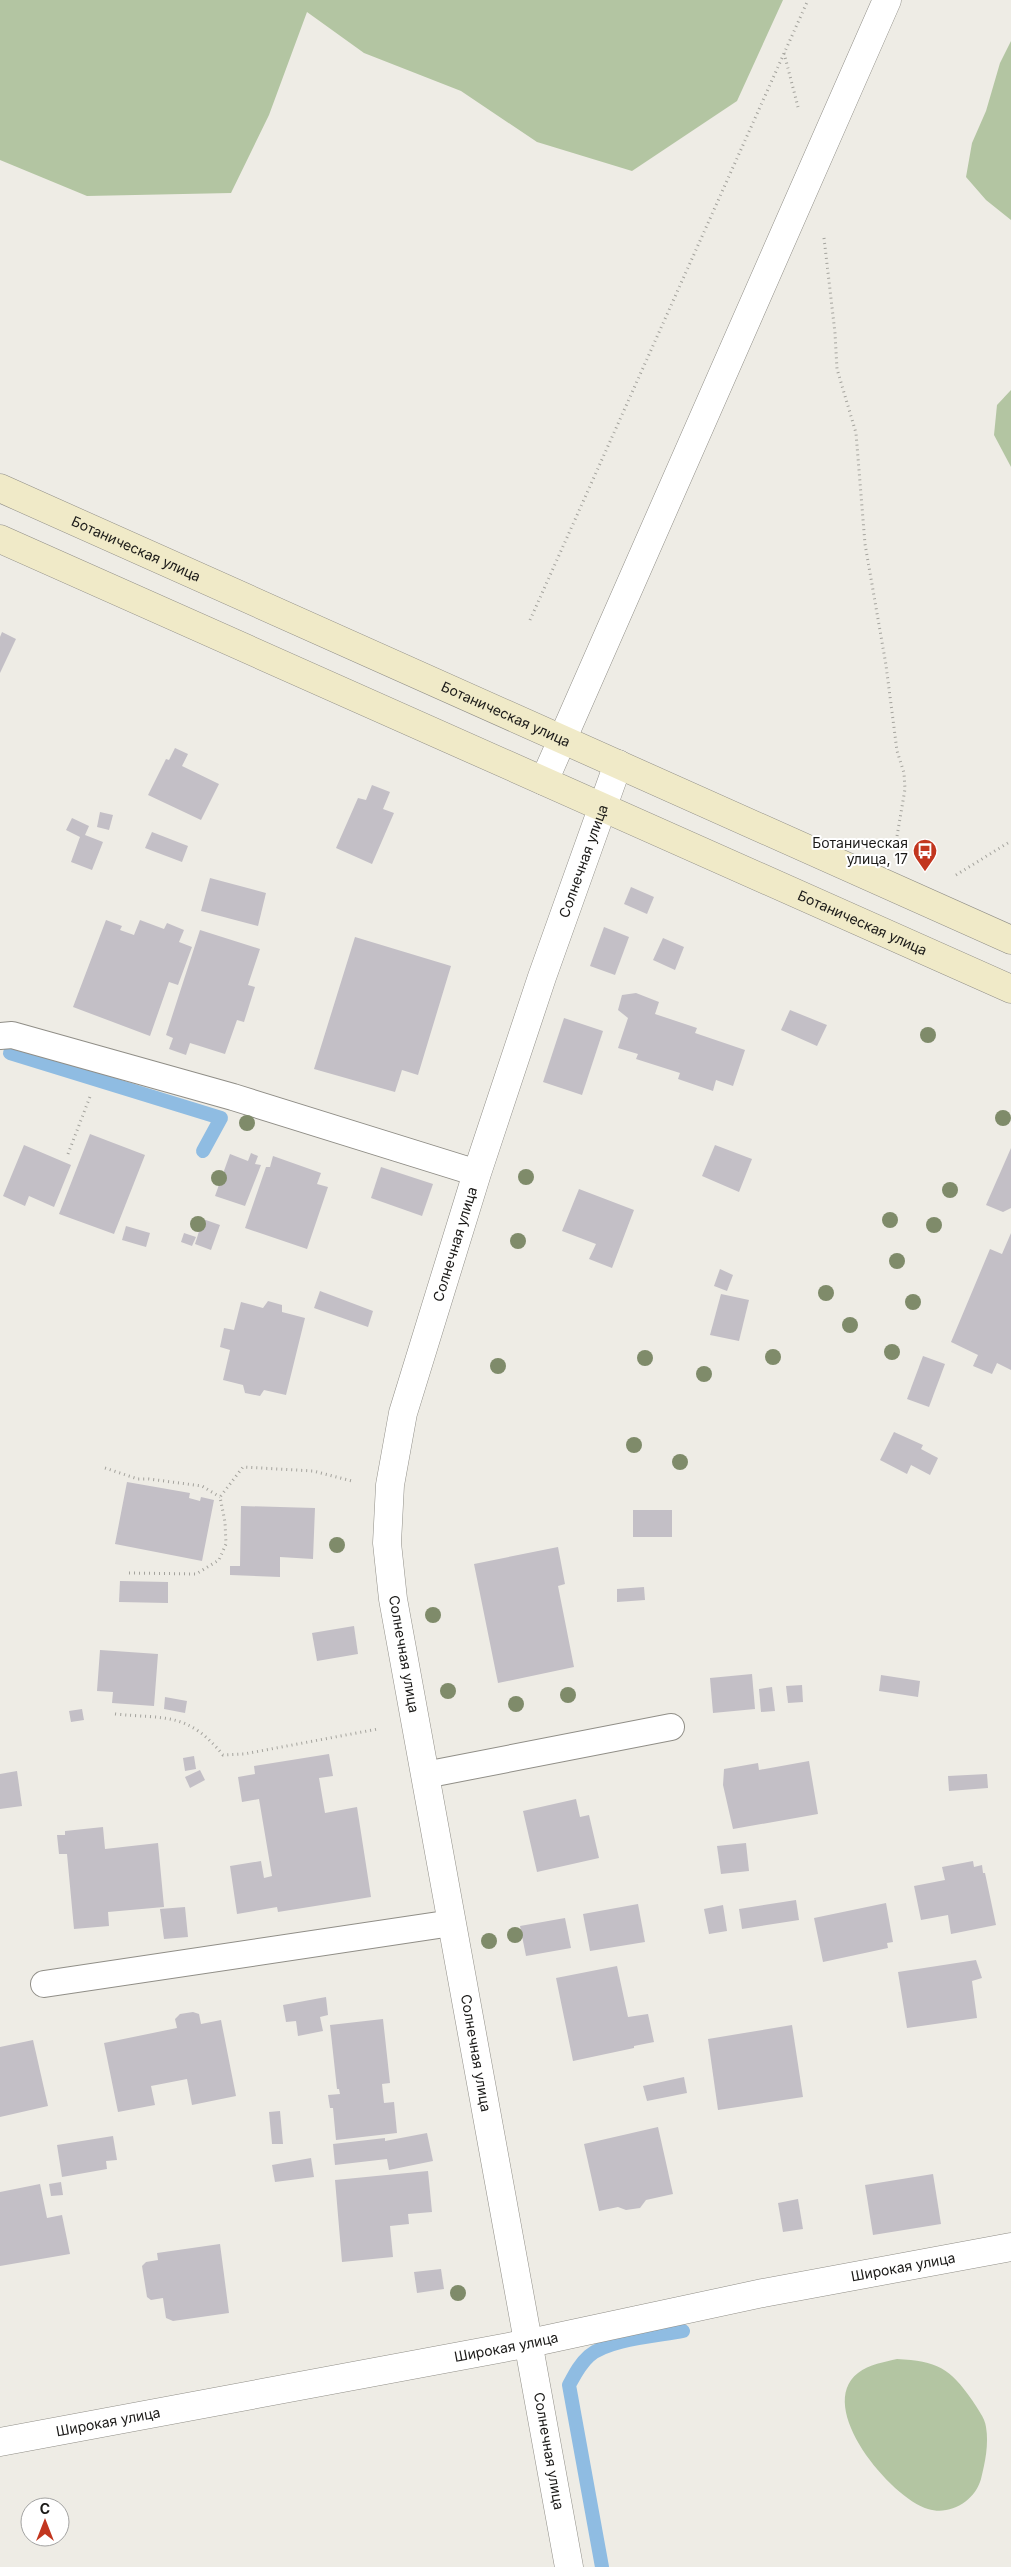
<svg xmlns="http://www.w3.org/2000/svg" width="1011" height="2567" font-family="Inter,sans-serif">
<rect width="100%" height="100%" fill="#eeece5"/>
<g fill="#b3c5a2">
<path d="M0 0H783L737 101 632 171 537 142 461 91 364 53 307 12 269 115 231 193 87 196 0 160Z"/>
<path d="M1011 41V220L986 200 966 177 972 143 986 111 1000 63Z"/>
<path d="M1011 390V467L994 435 997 405Z"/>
<path d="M897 2359C937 2361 950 2368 972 2400 977 2408 985 2418 986 2427 989 2444 985 2463 981 2479 975 2501 950 2516 928 2509 891 2498 814 2407 858 2373 869 2364 885 2362 897 2359Z"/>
</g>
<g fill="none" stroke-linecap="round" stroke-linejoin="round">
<g stroke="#8fbce2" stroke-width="14">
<path d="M10 1053 221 1118 203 1151"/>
<path d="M602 2567 569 2385C575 2374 580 2364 589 2356 608 2339 658 2336 683 2331"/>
</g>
</g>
<g fill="#c3bfc6">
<path d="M2 632 16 639 0 673V637Z"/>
<path d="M175 748 188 754 182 766 219 784 201 820 148 795 166 759 169 760Z"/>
<path d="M372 785 390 792 383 809 394 813 372 864 336 848 358 798 366 800Z"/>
<path d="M100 812 113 815 109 830 97 827Z"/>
<path d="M72 818 89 826 85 835 103 842 92 870 71 862 80 837 66 830Z"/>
<path d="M152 832 188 846 182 862 145 848Z"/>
<path d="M210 878 266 893 258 926 201 911Z"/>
<path d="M631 887 654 897 647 914 624 904Z"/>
<path d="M106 920 122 926 120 930 134 935 140 920 164 929 167 923 184 930 179 942 192 947 178 985 169 982 150 1036 73 1007Z"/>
<path d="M604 927 629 937 615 975 590 966Z"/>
<path d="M200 930 260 949 248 985 255 987 244 1022 237 1020 225 1054 190 1043 186 1055 169 1049 173 1038 166 1035Z"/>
<path d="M355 937 451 966 418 1075 402 1070 395 1092 314 1069Z"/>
<path d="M663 938 684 947 675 970 653 960Z"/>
<path d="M636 993 659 1002 655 1014 697 1028 695 1033 745 1050 733 1086 716 1080 713 1091 678 1079 680 1073 636 1059 638 1054 618 1048 628 1018 618 1010 622 995Z"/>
<path d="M790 1010 827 1025 817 1046 781 1030Z"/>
<path d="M564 1018 603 1031 582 1095 543 1082Z"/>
<path d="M90 1134 145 1155 114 1234 59 1214Z"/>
<path d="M24 1145 71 1165 54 1207 29 1196 25 1206 3 1196Z"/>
<path d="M715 1145 752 1159 739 1192 702 1176Z"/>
<path d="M1011 1148V1208L1003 1212 986 1205Z"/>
<path d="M251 1153 258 1156 255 1164 261 1165 245 1206 215 1196 230 1154 248 1161Z"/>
<path d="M273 1156 321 1173 317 1184 328 1187 307 1249 245 1228 266 1167H270Z"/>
<path d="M381 1167 433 1184 422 1216 371 1198Z"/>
<path d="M579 1189 634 1210 612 1268 589 1259 596 1244 562 1231Z"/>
<path d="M203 1219 220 1225 211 1250 195 1244Z"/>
<path d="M126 1226 150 1233 146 1247 122 1240Z"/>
<path d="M184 1233 196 1237 192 1246 181 1242Z"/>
<path d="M1011 1233V1370L997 1363 992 1374 973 1366 978 1355 951 1342 990 1249 1002 1254Z"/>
<path d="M720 1269 733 1275 727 1291 714 1286Z"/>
<path d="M320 1291 373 1311 368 1327 314 1308Z"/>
<path d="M721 1294 749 1300 739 1341 710 1335Z"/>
<path d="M268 1301 282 1305V1312L305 1318 286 1395 264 1390 260 1396 245 1393 243 1385 223 1380 230 1350 220 1347 224 1328 234 1330 241 1302 263 1308Z"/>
<path d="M923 1356 945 1364 929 1407 907 1399Z"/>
<path d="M894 1432 923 1445 921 1449 938 1458 930 1475 911 1465 907 1474 880 1460Z"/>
<path d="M127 1482 190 1493 189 1498 200 1501 201 1497 214 1500 202 1561 115 1544Z"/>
<path d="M241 1506 315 1508 313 1559 280 1557V1577L230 1575V1566H240Z"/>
<rect x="633" y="1510" width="39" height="27"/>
<path d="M558 1547 565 1584 558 1586 574 1667 498 1683 474 1564Z"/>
<path d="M120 1581 168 1582V1603L119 1602Z"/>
<path d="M644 1587 645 1600 617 1602V1589Z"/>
<path d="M354 1626 358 1654 317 1661 312 1633Z"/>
<path d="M100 1650 158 1654 154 1706 112 1703 113 1692 97 1691Z"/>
<path d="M752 1674 755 1709 713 1713 710 1678Z"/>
<path d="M881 1675 920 1681 918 1697 879 1691Z"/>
<path d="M802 1685 803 1702 788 1703 786 1686Z"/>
<path d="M772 1687 775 1711 761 1712 759 1689Z"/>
<path d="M165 1697 187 1701 185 1713 164 1709Z"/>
<path d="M82 1709 84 1720 71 1722 69 1711Z"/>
<path d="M329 1754 333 1776 319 1778 325 1813 357 1807 371 1897 278 1912 277 1907 237 1914 230 1866 261 1861 264 1878 272 1876 259 1799 242 1802 238 1777 255 1774 254 1766Z"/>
<path d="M194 1756 196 1769 185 1771 183 1758Z"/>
<path d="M809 1761 818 1814 733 1829 723 1785 724 1769 758 1763 759 1770Z"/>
<path d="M200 1770 205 1780 190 1788 185 1777Z"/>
<path d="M17 1771 22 1806 0 1809V1774Z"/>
<path d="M987 1774 988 1788 949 1791 948 1776Z"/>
<path d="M576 1799 580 1817 589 1815 599 1858 537 1872 523 1811Z"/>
<path d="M103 1827 105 1849 158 1843 164 1907 108 1912 109 1926 74 1929 67 1854H59L57 1835H65V1831Z"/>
<path d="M746 1843 749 1871 721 1874 717 1846Z"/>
<path d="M973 1861 974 1867 982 1865 983 1873H985L996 1925 951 1934 948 1915 921 1920 914 1886 945 1880 942 1867Z"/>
<path d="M796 1900 799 1920 742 1929 739 1909Z"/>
<path d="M886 1903 893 1942 887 1943 888 1948 823 1962 814 1918Z"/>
<path d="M638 1904 645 1942 590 1951 583 1914Z"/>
<path d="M723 1905 727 1931 709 1934 704 1909Z"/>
<path d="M185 1907 188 1937 164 1939 160 1909Z"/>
<path d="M565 1918 571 1948 526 1956 520 1926Z"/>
<path d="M976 1960 982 1978 972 1981 977 2018 907 2028 898 1972Z"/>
<path d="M617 1966 628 2017 648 2014 654 2042 634 2046V2048L573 2061 556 1978Z"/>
<path d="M326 1997 328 2015 320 2017 323 2031 298 2036 296 2021 286 2022 283 2005Z"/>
<path d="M193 2012 199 2014 201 2024 221 2020 236 2096 192 2105 187 2079 151 2086 155 2105 118 2112 104 2043 177 2028 175 2019 180 2014Z"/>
<path d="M383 2019 390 2083 382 2084 384 2103 394 2102 397 2133 336 2140 333 2108H330L328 2095 340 2094 339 2089H337L330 2025Z"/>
<path d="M792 2025 803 2097 718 2110 708 2039Z"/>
<path d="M33 2040 48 2106 0 2117V2047Z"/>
<path d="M684 2077 687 2093 647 2101 643 2086Z"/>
<path d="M280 2111 283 2144H272L269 2112Z"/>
<path d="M658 2127 673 2194 646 2200 640 2208 626 2210 618 2207 599 2211 584 2144Z"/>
<path d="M427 2133 433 2161 389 2170 387 2159 335 2165 333 2144 385 2138V2141Z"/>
<path d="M113 2136 117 2160 106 2161 107 2169 62 2177 57 2145Z"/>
<path d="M311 2158 314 2177 275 2182 272 2165Z"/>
<path d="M428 2171 432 2212 408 2214 409 2224 390 2226 393 2257 342 2262 335 2180Z"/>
<path d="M933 2174 941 2224 873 2235 865 2185Z"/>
<path d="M61 2182 63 2195 51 2196 49 2184Z"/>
<path d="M40 2184 47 2218 62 2215 70 2254 0 2266V2192Z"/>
<path d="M798 2199 803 2229 783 2232 778 2203Z"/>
<path d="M220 2244 229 2313 173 2321 166 2318 163 2298 151 2300 147 2297 142 2266 146 2262 158 2260 157 2253Z"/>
<path d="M441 2269 444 2289 417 2293 414 2272Z"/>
</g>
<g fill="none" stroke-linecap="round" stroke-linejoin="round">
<defs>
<g id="lane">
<path d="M0 1036 12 1035 233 1097 477 1173"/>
<path d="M425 1775 671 1727"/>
<path d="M44 1984 452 1923"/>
</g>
<g id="street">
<path d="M544 781 887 0"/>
<path id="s1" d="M0 2442 530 2343 763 2293 1011 2247"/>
<path id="s2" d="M569 2567 393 1599 387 1543 390 1485 403 1413 477 1173 542 977 618 764"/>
</g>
<g id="secondary">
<path id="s3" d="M0 488 1011 940"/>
<path id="s4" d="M0 539 1011 989"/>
</g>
</defs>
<use href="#lane" stroke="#908e87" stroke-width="28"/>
<use href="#street" stroke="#908e87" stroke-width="29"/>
<use href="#secondary" stroke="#908e87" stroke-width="29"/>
<g stroke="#a4a39d" stroke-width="3" stroke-dasharray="1 4" stroke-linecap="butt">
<path d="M784 53 798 107"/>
<path d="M824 238 835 333 837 369 856 433 865 544 886 665 897 751 904 773 905 789 895 848"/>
<path d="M530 620 808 0"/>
<path d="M956 875 1011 841"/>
<path d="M68 1154 91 1094"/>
<path d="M105 1468 138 1479H149L202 1486 220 1497"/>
<path d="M129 1573 196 1574 219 1560 226 1544 225 1522 220 1497 243 1467 313 1471 352 1481"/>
<path d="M115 1714C166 1719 188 1712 223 1755L244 1754 378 1729"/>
</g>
<use href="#lane" stroke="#fff" stroke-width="26"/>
<use href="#street" stroke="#fff" stroke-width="28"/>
<use href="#secondary" stroke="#f0eac8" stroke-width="28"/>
</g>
<g fill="#7f8b6a">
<circle cx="928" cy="1035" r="8"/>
<circle cx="1003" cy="1118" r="8"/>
<circle cx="247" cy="1123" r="8"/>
<circle cx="526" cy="1177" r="8"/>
<circle cx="219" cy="1178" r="8"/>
<circle cx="950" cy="1190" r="8"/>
<circle cx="890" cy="1220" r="8"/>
<circle cx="198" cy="1224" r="8"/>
<circle cx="934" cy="1225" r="8"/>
<circle cx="518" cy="1241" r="8"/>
<circle cx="897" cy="1261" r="8"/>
<circle cx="826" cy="1293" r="8"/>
<circle cx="913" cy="1302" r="8"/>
<circle cx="850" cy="1325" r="8"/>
<circle cx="892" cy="1352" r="8"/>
<circle cx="773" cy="1357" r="8"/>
<circle cx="645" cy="1358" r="8"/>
<circle cx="498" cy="1366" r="8"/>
<circle cx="704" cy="1374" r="8"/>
<circle cx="634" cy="1445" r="8"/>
<circle cx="680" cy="1462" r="8"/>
<circle cx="337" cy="1545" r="8"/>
<circle cx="433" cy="1615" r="8"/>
<circle cx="448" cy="1691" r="8"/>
<circle cx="568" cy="1695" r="8"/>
<circle cx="516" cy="1704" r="8"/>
<circle cx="515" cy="1935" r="8"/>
<circle cx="489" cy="1941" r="8"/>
<circle cx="458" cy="2293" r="8"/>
</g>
<defs>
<symbol id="bus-pin" viewBox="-11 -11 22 30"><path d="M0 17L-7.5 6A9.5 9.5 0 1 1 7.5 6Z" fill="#c2361f" stroke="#fff"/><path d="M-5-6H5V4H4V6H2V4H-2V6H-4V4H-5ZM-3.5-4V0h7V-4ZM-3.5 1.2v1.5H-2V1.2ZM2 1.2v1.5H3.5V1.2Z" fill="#fff"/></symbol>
</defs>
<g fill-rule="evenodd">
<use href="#bus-pin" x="911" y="837" width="28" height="38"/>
</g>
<g text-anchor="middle" stroke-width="4" stroke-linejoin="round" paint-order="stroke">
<g font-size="14" fill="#1c1b19" stroke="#fff">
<text dy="5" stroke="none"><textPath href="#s3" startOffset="149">Ботаническая улица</textPath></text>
<text dy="5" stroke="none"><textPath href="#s3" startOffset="554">Ботаническая улица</textPath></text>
<text dy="5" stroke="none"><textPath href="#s2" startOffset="1752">Солнечная улица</textPath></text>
<text dy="5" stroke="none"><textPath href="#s4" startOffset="944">Ботаническая улица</textPath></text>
<text dy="5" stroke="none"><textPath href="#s2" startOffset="1348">Солнечная улица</textPath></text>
<text transform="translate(404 1654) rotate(80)" y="5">Солнечная улица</text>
<text transform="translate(476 2053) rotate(80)" y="5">Солнечная улица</text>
<text dy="5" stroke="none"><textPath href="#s1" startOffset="920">Широкая улица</textPath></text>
<text dy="5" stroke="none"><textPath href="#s1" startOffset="515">Широкая улица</textPath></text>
<text dy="5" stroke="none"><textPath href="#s1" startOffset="110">Широкая улица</textPath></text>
<text transform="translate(549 2451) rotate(80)" y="5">Солнечная улица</text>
</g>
<g font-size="14" fill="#1c1b19" stroke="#fff" text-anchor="end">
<text x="908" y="848">Ботаническая<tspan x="908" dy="16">улица, 17</tspan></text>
</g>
</g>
<g transform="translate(45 2522)"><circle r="24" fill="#ffffff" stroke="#a4a4a3"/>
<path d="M0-4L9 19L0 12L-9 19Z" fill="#c2361f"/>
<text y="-8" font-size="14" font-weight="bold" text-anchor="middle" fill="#1c1b19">С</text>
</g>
</svg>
